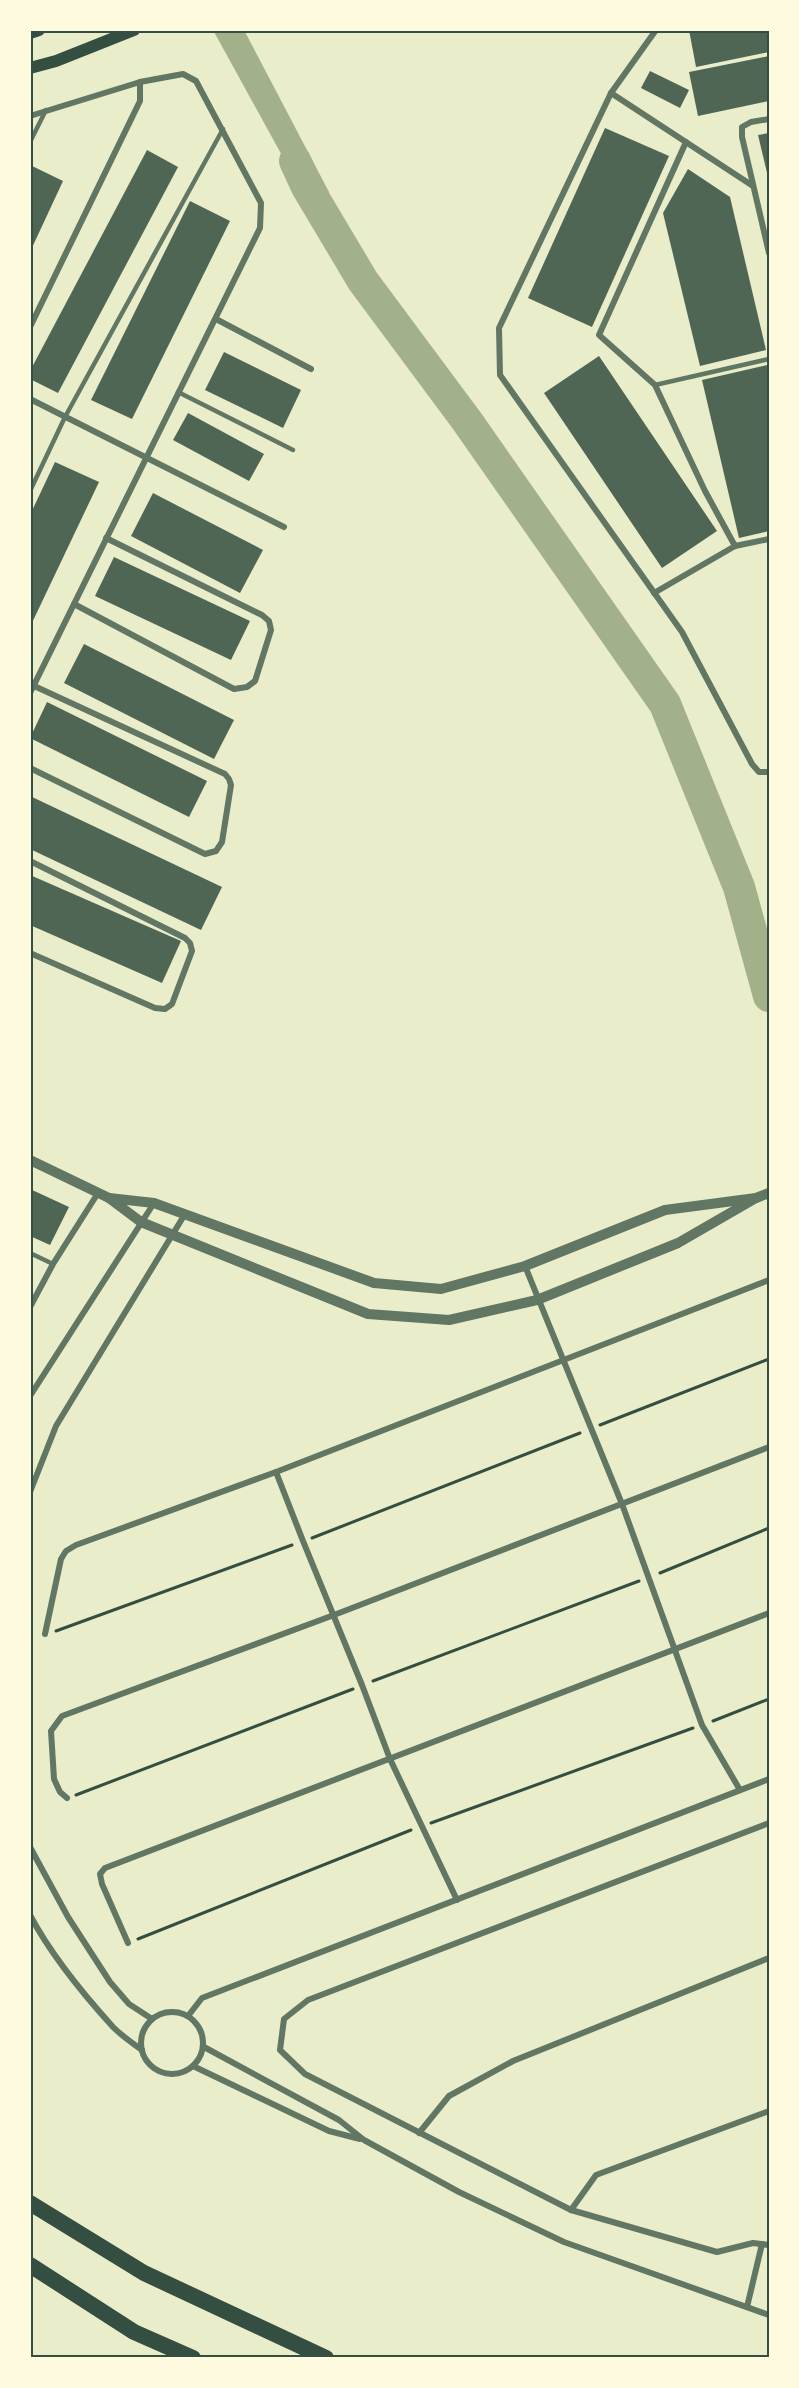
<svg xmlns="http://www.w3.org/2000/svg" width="799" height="2388" font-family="Figtree,sans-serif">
<rect width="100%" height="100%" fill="#e9edc9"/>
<path fill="#a3b18a" d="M213 30H244L329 192 307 201Z"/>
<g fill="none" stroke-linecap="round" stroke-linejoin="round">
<path stroke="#a3b18a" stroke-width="32" d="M295 161 307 187 363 281 467 421 665 704 739 887 769 996"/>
</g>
<g fill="#4f6655">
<path d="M689 30H769V52L696 67Z"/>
<path d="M769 56V101L698 116 689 72Z"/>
<path d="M650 71 689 90 680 108 641 88Z"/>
<path d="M605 128 669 156 592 327 528 298Z"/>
<path d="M769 133V177H768L758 135Z"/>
<path d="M147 150 178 167 58 393 30 379V371Z"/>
<path d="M30 165 63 181 30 252Z"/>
<path d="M688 169 730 197 766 350 700 366 663 213Z"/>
<path d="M190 201 230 221 132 419 91 400Z"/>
<path d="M224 352 301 390 283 428 205 390Z"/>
<path d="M599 356 717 531 662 568 544 393Z"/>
<path d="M767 365 769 372V531L739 538 702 380Z"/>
<path d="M188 413 264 454 249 481 173 440Z"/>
<path d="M55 462 99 482 30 627V515Z"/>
<path d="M153 493 263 550 240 593 131 536Z"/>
<path d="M114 557 250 621 231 660 95 596Z"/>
<path d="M84 644 234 720 214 759 64 683Z"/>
<path d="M47 702 207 781 189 817 30 738Z"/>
<path d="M30 796 222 887 201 930 30 849Z"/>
<path d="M30 875 181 941 162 983 30 925Z"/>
<path d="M30 1189 69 1207 50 1245 30 1236Z"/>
</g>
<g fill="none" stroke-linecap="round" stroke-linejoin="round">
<g stroke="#344e41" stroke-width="3">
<path d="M600 1425 769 1359"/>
<path d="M312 1538 580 1433"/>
<path d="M660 1573 769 1528"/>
<path d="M56 1631 292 1545"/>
<path d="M373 1681 639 1581"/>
<path d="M713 1721 769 1699"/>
<path d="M76 1795 353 1689"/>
<path d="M431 1823 693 1728"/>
<path d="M138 1939 411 1830"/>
</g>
<g stroke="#617663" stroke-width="4.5">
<path d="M30 142 46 110"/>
<path d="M655 385 769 359"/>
<path d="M178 392 293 450"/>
<path d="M30 491 65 417 223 129"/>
<path d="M30 1253 53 1264"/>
</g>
<g stroke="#617663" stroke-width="6">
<path d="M656 30 611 93 499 328 500 375 682 632 752 764 759 772H769"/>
<path d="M611 93 753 186"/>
<path d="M30 116 140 82 183 74 196 81 261 203 260 228 30 693"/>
<path d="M769 119 751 122 742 127V137L769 253"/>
<path d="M686 142 599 335 655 385 705 491 735 546"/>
<path d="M216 319 311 369"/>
<path d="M30 327 140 101V82"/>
<path d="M30 399 284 527"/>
<path d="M654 593 735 546 769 539"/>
<path d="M74 604 234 689 247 687 255 681 271 630 269 621 262 615 106 538"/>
<path d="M30 768 205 854 216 851 222 842 231 785 229 779 225 774 32 685"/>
<path d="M30 861 185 938 190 943 192 951 172 1004 165 1009 155 1008 30 953"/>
<path d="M525 1266 622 1504 702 1725 740 1790"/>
<path d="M30 1307 53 1264 98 1193"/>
<path d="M30 1396 154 1203"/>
<path d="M276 1472 303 1541 362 1685 390 1759 457 1900"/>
<path d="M30 1492 56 1426 185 1214"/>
<path d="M45 1634 61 1559 66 1551 76 1545 276 1472 769 1280"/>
<path d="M67 1798 60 1792 54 1779 51 1731 62 1716 334 1615 769 1447"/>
<path d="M769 1823 308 2000 284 2019 280 2050 305 2074 571 2210 717 2252 753 2243 769 2245"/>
<path d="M30 1847 68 1917 110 1982 129 2004 152 2019"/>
<path d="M30 1915C50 1953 84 1995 113 2027 121 2035 132 2043 142 2050"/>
<path d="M128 1943 102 1884 100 1874 105 1868 769 1613"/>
<circle cx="172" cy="2043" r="31"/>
<path d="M188 2016 202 1998 769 1779"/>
<path d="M204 2047 339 2120 364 2140 459 2192 564 2242 769 2315"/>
<path d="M193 2066 329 2131 360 2139"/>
<path d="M419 2133 449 2096 513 2061 769 1958"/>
<path d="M571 2210 596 2175 769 2111"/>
<path d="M747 2307 762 2244"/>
</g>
<g stroke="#617663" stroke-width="10">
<path d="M30 1160 109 1198 141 1222 368 1314 449 1320 537 1300 678 1243 756 1198"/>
<path d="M109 1198 154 1203 374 1283 441 1289 525 1266 665 1210 756 1198 769 1193"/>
</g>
<g stroke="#344e41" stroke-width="12">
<path d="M30 33 39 30"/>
<path d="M30 68 56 61 134 30"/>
</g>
<g stroke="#344e41" stroke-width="16">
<path d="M30 2203 144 2273 326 2358"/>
<path d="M30 2265 134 2332 193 2358"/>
</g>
</g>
<rect width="799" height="2388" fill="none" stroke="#fefae0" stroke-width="63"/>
<rect x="32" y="32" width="736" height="2324" fill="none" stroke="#344e41" stroke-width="2"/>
</svg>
